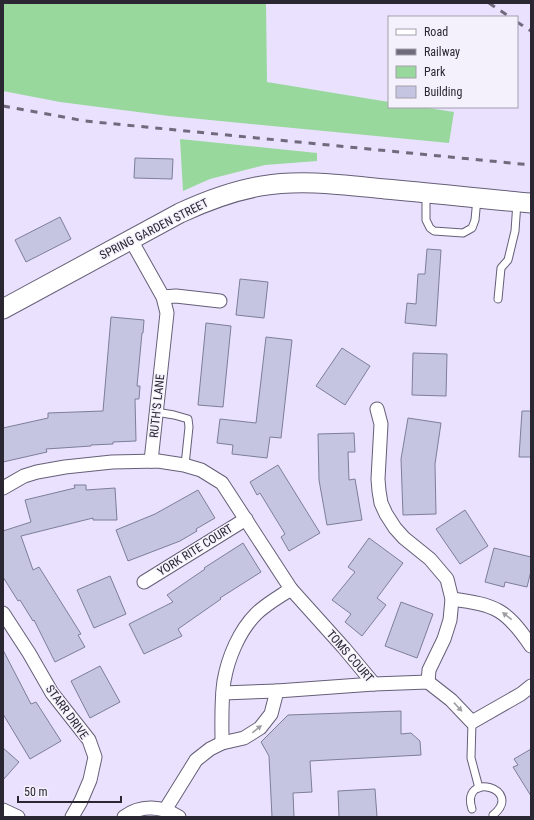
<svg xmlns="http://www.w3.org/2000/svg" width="534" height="820" font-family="'Roboto Condensed',sans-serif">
<rect width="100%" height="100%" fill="#e9e1fe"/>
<g fill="#98d89d">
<path d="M3 3H266L267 82 389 102V107H422L454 112 449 143 169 116 60 102 3 91Z"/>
<path d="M180 139 317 153V161L265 165 210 179 183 191Z"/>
</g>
<g fill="#c5c5e2" stroke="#7d7e98">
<path d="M135 158 173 159 172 179 134 178Z"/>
<path d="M60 217 71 239 26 262 15 240Z"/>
<path d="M427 249 441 250 436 326 405 323 407 303 416 304 418 274H425Z"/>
<path d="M240 279 268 282 264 318 236 315Z"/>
<path d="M111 317 144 320 143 333H142L137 386H140L139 399H135L136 441 113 442V444L91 445V446L46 449 47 452 3 462V428L48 418V413L103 411Z"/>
<path d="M206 323 231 326 223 407 198 405Z"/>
<path d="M266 337 292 340 281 438 270 437 267 458 232 454 233 445 217 443 220 419 256 423Z"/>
<path d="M342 348 370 366 345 405 316 386Z"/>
<path d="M413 353 447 354 446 396 412 395Z"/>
<path d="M522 411H531V457H519Z"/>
<path d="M408 418 441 423 435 464 436 514 403 515 401 459Z"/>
<path d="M354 433 355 452H348L349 480 355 479 362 520 327 525 319 480 318 434Z"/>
<path d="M278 465 320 533 289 551 281 537 285 534 260 493 257 495 250 482Z"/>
<path d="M74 485H86V490L115 488 117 520H93V518L21 536 33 570 39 567 81 634 78 635 85 647 55 662 34 620 33 621 20 600 18 601 3 577V531L31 522 25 500 75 488Z"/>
<path d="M198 490 215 518 196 529 197 531 180 541 128 561 116 530 155 514Z"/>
<path d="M465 510 488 546 460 564 436 529Z"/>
<path d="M369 538 403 563 377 598 386 605 362 636 345 622 351 614 332 600 355 572 348 567Z"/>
<path d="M243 543 261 572 220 598 221 599 178 629 182 636 144 654 129 624 173 602 167 595 205 569 204 568Z"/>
<path d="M494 548 531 557V571L527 587 505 582 504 587 485 582Z"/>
<path d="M110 576 126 614 94 628 77 590Z"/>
<path d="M401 602 433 614 417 658 385 646Z"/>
<path d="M3 650 31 704 36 702 61 741 30 759 3 714Z"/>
<path d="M100 666 120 702 90 718 71 681Z"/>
<path d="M401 711V734L411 733 420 741 421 755 310 761 312 792 293 793 294 817H272L269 756 261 742 288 715Z"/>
<path d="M3 748 19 762 3 780Z"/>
<path d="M531 749V796L513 767 518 765 514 759Z"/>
<path d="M375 789 377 817H339L338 791Z"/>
</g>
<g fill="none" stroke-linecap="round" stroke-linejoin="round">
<defs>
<g id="lane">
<path d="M426 194V220L430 228 434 231 463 233 472 228 475 220 477 198"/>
<path d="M498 299 501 268 508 260 515 231 517 202"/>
<path d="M156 412 174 415 188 419 189 427 185 465"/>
<path d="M472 722 471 758 479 788"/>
<path d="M472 809C460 770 525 789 493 815"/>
</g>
<g id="street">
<path d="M131 240 163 297 167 313 151 461"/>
<path d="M163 297 176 296 220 301"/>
<path d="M377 409 381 424 378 479 379 491 381 503 386 514 395 528 404 538 430 559 447 579 452 599 450 620 444 639 429 670 428 682"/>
<path d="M3 488 24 476 37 472 65 467 112 462 158 461 184 465 201 470 222 483 291 589 344 648 374 684 428 682 451 700 472 722 521 694 531 686"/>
<path d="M144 582 246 519"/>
<path d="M452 599C496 605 506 609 531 646"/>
<path d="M3 613 29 653 52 693 89 740 95 757 90 780 81 801 72 817"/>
<path d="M223 693 277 691"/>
<path d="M222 743C222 723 221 701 224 681 228 658 239 631 256 614 266 604 279 597 291 589"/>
<path d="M3 810 18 817"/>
<path d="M165 810 196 760 210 749 222 743 244 738 260 728 271 714 277 691 374 684"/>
<path d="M124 817C141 804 162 806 179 817"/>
</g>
<path id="secondary" d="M3 309 180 213C206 201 232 191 261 186 302 179 344 185 385 189 434 193 482 199 531 203"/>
</defs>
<use href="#lane" stroke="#665f77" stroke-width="9"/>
<use href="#street" stroke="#665f77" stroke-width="15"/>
<use href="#secondary" stroke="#665f77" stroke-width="21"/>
<use href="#lane" stroke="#fff" stroke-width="7"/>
<use href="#street" stroke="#fff" stroke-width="13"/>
<use href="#secondary" stroke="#fff" stroke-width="19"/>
<g stroke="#6f6a7c" stroke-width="3" stroke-dasharray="7 7" stroke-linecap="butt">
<path d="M489 3 510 17"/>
<path d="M517 22 531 31"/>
<path d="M3 106 85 121 531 165"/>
</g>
</g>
<defs><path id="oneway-solid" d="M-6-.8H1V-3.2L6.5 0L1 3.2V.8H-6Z"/></defs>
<g fill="#9f9ea3">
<use href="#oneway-solid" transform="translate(507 616) rotate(-142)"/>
<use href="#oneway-solid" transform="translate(458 707) rotate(47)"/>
<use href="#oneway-solid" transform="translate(257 729) rotate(-39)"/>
</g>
<g text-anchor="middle" stroke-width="3" stroke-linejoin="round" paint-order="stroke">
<g font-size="12" fill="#2a2732" stroke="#f4f1fd">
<text transform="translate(154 229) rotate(-27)" y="4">SPRING GARDEN STREET</text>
<text transform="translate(157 406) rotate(-84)" y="4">RUTH'S LANE</text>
<text transform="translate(195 550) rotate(-32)" y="4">YORK RITE COURT</text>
<text transform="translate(350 656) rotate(49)" y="4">TOMS COURT</text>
<text transform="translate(67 712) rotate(54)" y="4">STARR DRIVE</text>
</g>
</g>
<rect width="534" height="820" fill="none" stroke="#2a2732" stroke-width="8"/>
<rect x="388" y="16" width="130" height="92" fill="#f4f1fd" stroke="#a3a0ac"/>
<rect x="396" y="29" width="20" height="6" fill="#ffffff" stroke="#a3a0ac"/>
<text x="424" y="36" font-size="12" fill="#2a2732">Road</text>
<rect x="396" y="49" width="20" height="6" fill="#6f6a7c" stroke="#a3a0ac"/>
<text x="424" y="56" font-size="12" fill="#2a2732">Railway</text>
<rect x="396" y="66" width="20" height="12" fill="#98d89d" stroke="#a3a0ac"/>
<text x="424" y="76" font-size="12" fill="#2a2732">Park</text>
<rect x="396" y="86" width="20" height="12" fill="#c5c5e2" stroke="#a3a0ac"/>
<text x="424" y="96" font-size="12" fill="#2a2732">Building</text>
<path d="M18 796v6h103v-6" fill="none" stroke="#2a2732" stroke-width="2"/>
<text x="24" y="796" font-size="12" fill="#2a2732" stroke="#f4f1fd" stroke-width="3" paint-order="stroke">50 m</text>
</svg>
